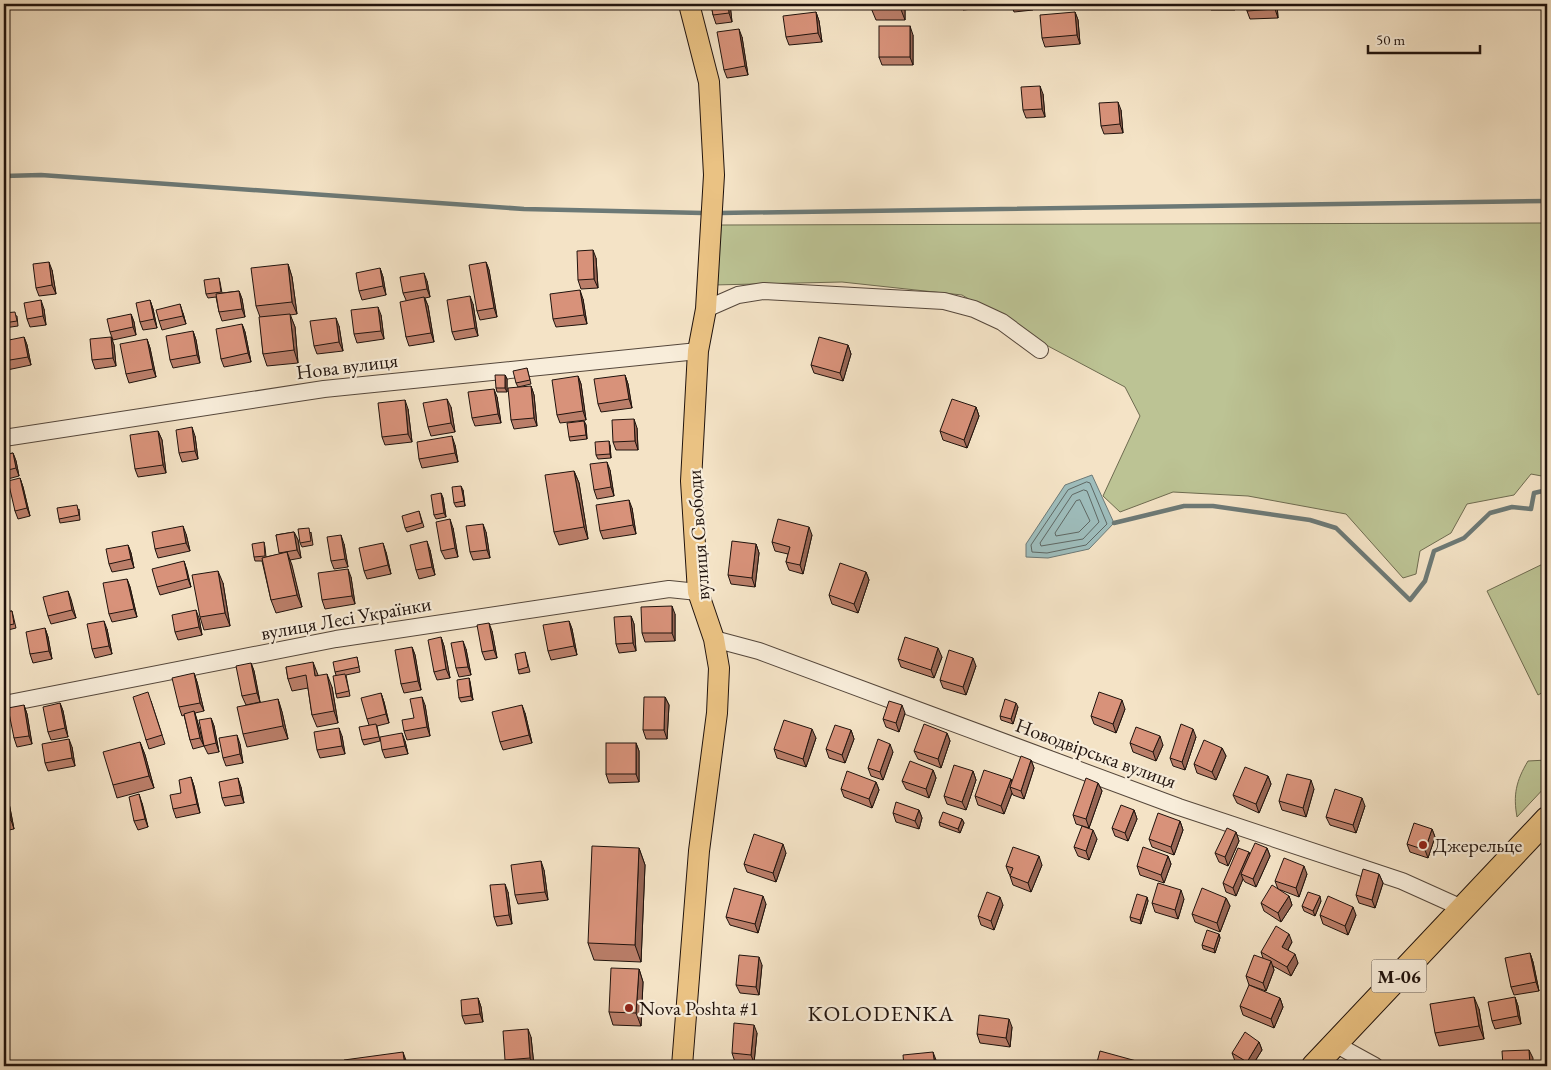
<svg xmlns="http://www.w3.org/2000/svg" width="1551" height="1070" font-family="'EB Garamond',serif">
<rect width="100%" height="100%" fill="#f4e3c6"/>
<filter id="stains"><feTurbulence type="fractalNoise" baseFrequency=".004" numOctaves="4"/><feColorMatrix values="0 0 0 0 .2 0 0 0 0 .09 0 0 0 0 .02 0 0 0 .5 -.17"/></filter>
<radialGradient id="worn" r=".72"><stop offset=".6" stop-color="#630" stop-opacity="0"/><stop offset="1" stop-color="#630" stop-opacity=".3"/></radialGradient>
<g fill="#bcc394" stroke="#6e6b50">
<path d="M1547 223V477L1531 474 1514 495 1467 504 1451 533 1420 551 1416 574 1403 578 1346 514 1248 496 1173 492 1120 512 1103 496 1140 416 1125 387 1048 346 962 295 842 282 713 285 720 225Z"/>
<path d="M1547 562V690L1538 695 1487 591Z"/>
<path d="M1547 760V785L1517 817C1513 795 1516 781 1528 761Z"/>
</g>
<path fill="#9ebdbc" stroke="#6c7976" d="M1092 475 1114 523 1089 549 1048 558 1026 557V544L1065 485Z"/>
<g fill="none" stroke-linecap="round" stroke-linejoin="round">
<g stroke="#5f6864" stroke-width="1">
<path d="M1087 482 1090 483 1107 524 1086 545 1047 553 1032 552 1031 545 1068 490Z"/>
<path d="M1084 490 1087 491 1099 522 1083 539 1041 546 1040 543 1072 495Z"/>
<path d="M1080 500 1090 521 1079 532 1056 536 1055 533 1076 501Z"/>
</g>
<g stroke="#6c7976" stroke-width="4.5">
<path d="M4 176 41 175 524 209 703 213"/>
<path d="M720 213 1547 201"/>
<path d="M1114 523 1184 506H1213L1310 520 1336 528 1410 600 1425 581 1434 551 1464 538 1490 513 1512 507 1531 509 1534 493 1547 490"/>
</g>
<defs>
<g id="minor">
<path d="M706 309 738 295 764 291 944 301 974 309 1002 322 1040 350"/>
<path d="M4 438 324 389 698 351"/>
<path d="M714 639 759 651 1179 807 1402 881 1462 908"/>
<path d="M4 704 336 639 669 589 698 592"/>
<path d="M1335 1044 1375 1066"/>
</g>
<path id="major" d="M682 1066 699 851 717 713 719 668 714 639 698 592 691 481 698 351 706 309 714 175 709 82 689 4"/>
<path id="highway" d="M1314 1066 1547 819"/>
</defs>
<use href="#minor" stroke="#55473b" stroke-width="18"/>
<use href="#major" stroke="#20130d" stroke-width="22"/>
<use href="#highway" stroke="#20130d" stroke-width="26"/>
<use href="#minor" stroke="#f8edda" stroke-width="16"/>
<use href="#major" stroke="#eac283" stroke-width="20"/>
<use href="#highway" stroke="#eac283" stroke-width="24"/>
</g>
<g fill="#ba7e69" stroke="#20130d">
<path d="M711 4H730L732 22 716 24 713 15Z"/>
<path d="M871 4H905V20H876L871 8Z"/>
<path d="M961 4H982L983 8 963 10Z"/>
<path d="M1011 4H1033V10L1014 12Z"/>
<path d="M1091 4H1109L1110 7 1093 9Z"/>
<path d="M1208 4H1235V10H1211Z"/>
<path d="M1247 4H1277L1278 18 1250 19 1247 11Z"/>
<path d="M816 12 819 21 822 42 789 45 786 37Z"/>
<path d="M1075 12 1078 20 1080 44 1045 47 1042 38Z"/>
<path d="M913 35V65H882L879 57Z"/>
<path d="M742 37 748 75 727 78 724 70Z"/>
<path d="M1043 94 1045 117 1026 118 1023 110Z"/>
<path d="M1121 110 1123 133 1104 134 1101 126Z"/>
<path d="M596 258 598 288 581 289 578 280Z"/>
<path d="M486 262 489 270 497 317 480 320 477 311Z"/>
<path d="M288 264 292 277 297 314 290 315 295 327 298 363 267 366 263 354 260 317 256 306Z"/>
<path d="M380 268 383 277 386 295 362 300 359 291Z"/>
<path d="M52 270 56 294 39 296 36 288Z"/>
<path d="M219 278 220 282 222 293 239 291 242 299 245 317 222 321 219 312 216 297 208 298 206 294Z"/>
<path d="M427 281 430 297 425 298 428 306 434 342 409 346 406 337V300L403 293Z"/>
<path d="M583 299 587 324 556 327 553 319Z"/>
<path d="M150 300 153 309 157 328 143 330 140 322Z"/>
<path d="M473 304 478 336 455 340 452 332Z"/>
<path d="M44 309 46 325 30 327 27 319Z"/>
<path d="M4 313 17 316 18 326 4 328Z"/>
<path d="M183 313 186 324 162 330 159 321Z"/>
<path d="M131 314 134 322 136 335 113 340 110 332Z"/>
<path d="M381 315 384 339 357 343 354 334Z"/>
<path d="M242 324 245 332 251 362 224 367 221 359Z"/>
<path d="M339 326 343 351 317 354 314 346Z"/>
<path d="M193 331 196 340 200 363 173 368 170 360Z"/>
<path d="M24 337 27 345 31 365 7 370 4 361Z"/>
<path d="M111 337 114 345 116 366 95 369 92 360Z"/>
<path d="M147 339 150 348 156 377 129 383 126 374Z"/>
<path d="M848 345 851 354 843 381 814 373 811 365Z"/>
<path d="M527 368 531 384 518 387 516 383Z"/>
<path d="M505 375 507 379V392H497L496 388Z"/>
<path d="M625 375 628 384 632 408 601 412 598 404Z"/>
<path d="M578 376 581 384 586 420 560 423 557 415Z"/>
<path d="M531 386 534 395 537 426 514 429 511 420Z"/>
<path d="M497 397 501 423 475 426 472 418Z"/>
<path d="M451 407 455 432 431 436 428 427Z"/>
<path d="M976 407 979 416 967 448 943 440 940 431Z"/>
<path d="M408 409 412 442 385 445 382 437Z"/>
<path d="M584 421 586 425 587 439 570 441 569 437Z"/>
<path d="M637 428 638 450H616L613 442Z"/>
<path d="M158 431 162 440 166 473 138 477 135 469Z"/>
<path d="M195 436 198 459 182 462 179 453Z"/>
<path d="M455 445 458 462 422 468 419 459Z"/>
<path d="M610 445 611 458 598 459 596 455Z"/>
<path d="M13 453 16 461 19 476 4 480V455Z"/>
<path d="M610 470 614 496 597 499 594 490Z"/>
<path d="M574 471 579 483 588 539 559 545 554 532Z"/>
<path d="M20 478 23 487 30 516 18 519 15 511Z"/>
<path d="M463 490 465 506 456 507 454 503Z"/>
<path d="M441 493 443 498 446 517 436 519 434 515Z"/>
<path d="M632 508 636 534 603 539 600 531Z"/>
<path d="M79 509 80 520 60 523 59 519Z"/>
<path d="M419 511 424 527 407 532 405 528Z"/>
<path d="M453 528 458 557 445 559 441 551Z"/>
<path d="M294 532 298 540 301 558 290 560 302 607 276 613 271 600 262 561H255L254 557 264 542 265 547 266 557 280 554 276 535Z"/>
<path d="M311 532 313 545 302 547 300 543Z"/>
<path d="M486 532 490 558 473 560 470 552Z"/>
<path d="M186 534 190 551 158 558 155 549Z"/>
<path d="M812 535 803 574 789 570 786 562 788 554 775 551 772 542Z"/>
<path d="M344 544 348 567 334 569 331 561Z"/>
<path d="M756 544 759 553 755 587 731 584 728 575Z"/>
<path d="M128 545 131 553 134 568 112 572 109 564Z"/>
<path d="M430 550 435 575 419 579 416 570Z"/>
<path d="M386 552 391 574 367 579 364 571Z"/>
<path d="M184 561 191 587 160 595 157 587Z"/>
<path d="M866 572 869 580 858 613 832 604 829 595Z"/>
<path d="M351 577 355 604 325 609 322 600Z"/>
<path d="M127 579 130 587 137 617 112 622 109 614Z"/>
<path d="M223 583 230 626 204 630 200 617Z"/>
<path d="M68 591 76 618 51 624 48 616Z"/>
<path d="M12 611 16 628 4 631V612Z"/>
<path d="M675 614V641L645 642 642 633Z"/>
<path d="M631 616 634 624 636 651 619 653 616 644Z"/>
<path d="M199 618 202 635 178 640 175 632Z"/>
<path d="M569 621 572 629 577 655 551 660 548 651Z"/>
<path d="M45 628 48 637 52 659 33 663 30 654Z"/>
<path d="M107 629 112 654 95 658 92 649Z"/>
<path d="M492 631 497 658 485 660 482 652Z"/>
<path d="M4 637 8 660 4 661Z"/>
<path d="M441 637 444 646 450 678 437 680 434 672Z"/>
<path d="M412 647 415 655 421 690 404 693 401 684Z"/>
<path d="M466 649 471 675 459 677 456 668Z"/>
<path d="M525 652 530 672 519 674 518 670Z"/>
<path d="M357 657 360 672 346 675 350 696 337 698 336 694V675L335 672Z"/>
<path d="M942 657 934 678 901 667 898 659Z"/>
<path d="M251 663 254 671 260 702 246 705 242 696Z"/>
<path d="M976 666 966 695 943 688 940 680Z"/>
<path d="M286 667 318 676 332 687 338 723 317 727 312 715 308 688 292 691 288 679Z"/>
<path d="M194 673 197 682 204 711 195 713 197 720 204 746 193 749 190 740 184 715 182 716 179 707Z"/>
<path d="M469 678 470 682 473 700 461 702 459 698Z"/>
<path d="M381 693 384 702 389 723 377 726 380 741 364 745 362 740 369 725 367 719Z"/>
<path d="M665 697 669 705 667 739H646L643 730Z"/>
<path d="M278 699 282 712 288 739 247 747 243 734Z"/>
<path d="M151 701 165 744 149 749 146 740Z"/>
<path d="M60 703 63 711 68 737 51 740 48 732Z"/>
<path d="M24 705 27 714 32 744 17 747 14 738Z"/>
<path d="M425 705 430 736 407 740 404 731 414 718Z"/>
<path d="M1018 707 1013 724 1001 720 1000 716Z"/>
<path d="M1125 709 1116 733 1094 724 1091 716Z"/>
<path d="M525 713 532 743 503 750 500 742Z"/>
<path d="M905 713 899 732 886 727 883 719Z"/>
<path d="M211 718 214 726 219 752 208 754 204 746Z"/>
<path d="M851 730 854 739 845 763 829 758 826 749Z"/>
<path d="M947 733 950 741 941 768 918 759 914 751Z"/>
<path d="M342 736 345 754 320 758 317 750Z"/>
<path d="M1196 737 1185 770 1173 766 1170 758Z"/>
<path d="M816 738 806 767 777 758 774 749Z"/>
<path d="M405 741 408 754 385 758 382 750Z"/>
<path d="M140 742 145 755 154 788 117 798 113 785Z"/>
<path d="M636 743 639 751V782L609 783 606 774Z"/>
<path d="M1130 743 1163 745 1156 761 1133 752Z"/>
<path d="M240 744 243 763 226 766 223 758Z"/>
<path d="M72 747 75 766 48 771 45 763Z"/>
<path d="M1222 748 1226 756 1216 780 1197 773 1194 764Z"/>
<path d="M893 752 883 780 871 776 868 768Z"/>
<path d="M1031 760 1034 768 1024 799 1013 795 1012 793 1004 814 978 805 975 796 1011 779 1012 782Z"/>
<path d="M933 770 936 778 929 798 906 789 902 781Z"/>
<path d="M973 771 976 780 966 810 947 804 944 796Z"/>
<path d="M1268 776 1271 784 1259 813 1237 803 1233 795Z"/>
<path d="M191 777 194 786 200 813 176 818 173 809 181 793Z"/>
<path d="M876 782 879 790 872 808 844 797 841 789Z"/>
<path d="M1098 783 1102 791 1089 828 1076 824 1073 815Z"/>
<path d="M241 787 244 803 225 806 222 798Z"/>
<path d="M1314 789 1306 817 1282 810 1279 801Z"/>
<path d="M4 794H6L9 803 14 829 4 831Z"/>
<path d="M142 803 148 827 138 830 134 821Z"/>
<path d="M1365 806 1356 833 1330 825 1326 817Z"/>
<path d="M919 810 922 818 919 829 896 822 893 813Z"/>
<path d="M1134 810 1137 819 1128 841 1115 836 1112 828Z"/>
<path d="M962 819 964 823 960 833 940 826 939 822Z"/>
<path d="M1180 821 1183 830 1174 855 1152 847 1149 839Z"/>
<path d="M1432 829 1435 837 1428 858 1410 852 1407 844Z"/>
<path d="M1236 832 1239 841 1228 866 1219 862 1215 853Z"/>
<path d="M1097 839 1089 860 1078 856 1074 847Z"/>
<path d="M639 848 645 865 641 962 594 960 588 943Z"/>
<path d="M1267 848 1270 856 1256 887 1245 882 1243 879 1236 896 1226 892 1223 883 1250 855Z"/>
<path d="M786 853 776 882 747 872 744 864Z"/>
<path d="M1168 856 1171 864 1164 883 1140 875 1137 866Z"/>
<path d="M1042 865 1031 892 1013 885 1010 876V875L1009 874 1006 866Z"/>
<path d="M544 870 548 900 518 904 515 895Z"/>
<path d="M1307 874 1299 897 1278 889 1275 881Z"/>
<path d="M1379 874 1383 883 1375 908 1359 903 1356 895Z"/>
<path d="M508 892 512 924 497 926 494 917Z"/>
<path d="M1289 896 1292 905 1281 922 1264 911 1261 903Z"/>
<path d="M1147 897 1148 901 1141 924 1131 921 1130 917Z"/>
<path d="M1226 898 1230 906 1220 932 1195 922 1192 914Z"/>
<path d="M1184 899 1178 919 1155 912 1152 903Z"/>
<path d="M1321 901 1315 916 1304 911 1302 906Z"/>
<path d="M766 904 758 933 730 925 726 917Z"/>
<path d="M1003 905 994 930 981 925 978 916Z"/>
<path d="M1320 915H1356L1348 935 1323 924Z"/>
<path d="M1219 934 1220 938 1215 953 1203 949 1202 945Z"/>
<path d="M1292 942 1288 950 1298 963 1291 976 1273 966 1274 970 1266 991 1249 985 1246 976 1263 958 1261 952Z"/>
<path d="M1530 953 1533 962 1539 991 1514 995 1511 987Z"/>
<path d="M762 965 759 995 740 993 736 985Z"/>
<path d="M639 969 643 982 641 1026 613 1025 609 1012Z"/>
<path d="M1515 997 1518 1006 1521 1024 1495 1029 1492 1021Z"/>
<path d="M478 998 481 1007 483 1022 465 1024 462 1016Z"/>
<path d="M1280 998 1283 1007 1274 1028 1243 1015 1240 1006Z"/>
<path d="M1479 1009 1484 1039 1439 1046 1435 1033Z"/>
<path d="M1012 1027 1010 1047 980 1043 977 1034Z"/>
<path d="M757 1033 754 1063 735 1062 732 1053Z"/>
<path d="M531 1037 534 1066H507L505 1060Z"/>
<path d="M1259 1042 1262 1050 1252 1066H1243L1235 1061 1232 1053Z"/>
</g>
<g fill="#976655" stroke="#20130d">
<path d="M728 4H730L732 22 729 13Z"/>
<path d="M900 4H905V20L900 7Z"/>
<path d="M1275 4H1277L1278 18 1275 9Z"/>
<path d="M816 12 819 21 822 42 818 33Z"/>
<path d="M1075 12 1078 20 1080 44 1077 35Z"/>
<path d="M910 26 913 35V65L910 57Z"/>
<path d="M739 29 742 37 748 75 745 66Z"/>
<path d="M1040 86 1043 94 1045 117 1042 109Z"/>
<path d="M1118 102 1121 110 1123 133 1120 124Z"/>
<path d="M593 250 596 258 598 288 594 279Z"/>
<path d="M49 262 52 270 56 294 52 285Z"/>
<path d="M486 262 489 270 497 317 494 308Z"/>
<path d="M288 264 292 277 297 314 292 302Z"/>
<path d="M380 268 383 277 386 295 383 286Z"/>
<path d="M424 273 427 281 430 297 427 289Z"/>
<path d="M580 290 583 299 587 324 584 315Z"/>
<path d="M239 291 242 299 245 317 242 309Z"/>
<path d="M470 296 473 304 478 336 475 328Z"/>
<path d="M424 297 428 306 434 342 431 333Z"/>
<path d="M41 300 44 309 46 325 43 316Z"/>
<path d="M150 300 153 309 157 328 154 319Z"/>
<path d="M180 304 183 313 186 324 183 316Z"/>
<path d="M378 307 381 315 384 339 381 331Z"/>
<path d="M131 314 134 322 136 335 133 327Z"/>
<path d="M290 314 295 327 298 363 294 350Z"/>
<path d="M336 318 339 326 343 351 339 342Z"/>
<path d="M242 324 245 332 251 362 248 353Z"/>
<path d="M193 331 196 340 200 363 197 355Z"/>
<path d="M24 337 27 345 31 365 28 357Z"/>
<path d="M111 337 114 345 116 366 113 358Z"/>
<path d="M147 339 150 348 156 377 153 369Z"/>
<path d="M848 345 851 354 843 381 840 373Z"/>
<path d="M505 375 507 379V392L505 388Z"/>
<path d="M625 375 628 384 632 408 629 399Z"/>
<path d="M578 376 581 384 586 420 583 411Z"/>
<path d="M531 386 534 395 537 426 534 418Z"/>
<path d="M494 389 497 397 501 423 498 414Z"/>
<path d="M447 399 451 407 455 432 451 423Z"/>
<path d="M405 400 408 409 412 442 408 434Z"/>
<path d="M976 407 979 416 967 448 964 440Z"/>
<path d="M634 419 637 428 638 450 635 441Z"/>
<path d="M584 421 586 425 587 439 586 435Z"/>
<path d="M192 427 195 436 198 459 195 451Z"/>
<path d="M158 431 162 440 166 473 163 465Z"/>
<path d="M452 436 455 445 458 462 455 453Z"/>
<path d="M609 441 610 445 611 458 610 454Z"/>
<path d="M13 453 16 461 19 476 16 468Z"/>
<path d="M607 462 610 470 614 496 611 487Z"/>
<path d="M574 471 579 483 588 539 584 527Z"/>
<path d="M20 478 23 487 30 516 27 508Z"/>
<path d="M461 486 463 490 465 506Z"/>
<path d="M441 493 443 498 446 517 444 513Z"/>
<path d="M629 500 632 508 636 534 633 525Z"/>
<path d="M450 519 453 528 458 557 455 548Z"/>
<path d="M483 524 486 532 490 558 487 550Z"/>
<path d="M183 526 186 534 190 551 186 543Z"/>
<path d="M809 527 812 535 803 574 800 565Z"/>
<path d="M294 532 298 540 301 558 297 550Z"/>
<path d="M341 535 344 544 348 567 345 559Z"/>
<path d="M427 541 430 550 435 575 432 567Z"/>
<path d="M383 543 386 552 391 574 388 565Z"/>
<path d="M756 544 759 553 755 587 752 578Z"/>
<path d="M128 545 131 553 134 568 131 559Z"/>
<path d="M287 552 292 565 302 607 297 595Z"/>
<path d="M184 561 187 570 191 587 188 579Z"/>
<path d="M348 569 351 577 355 604 352 596Z"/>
<path d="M218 571 223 583 230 626 225 613Z"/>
<path d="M866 572 869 580 858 613 854 604Z"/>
<path d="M127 579 130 587 137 617 134 609Z"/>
<path d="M68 591 71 599 76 618 72 610Z"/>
<path d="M672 606 675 614V641L672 633Z"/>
<path d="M196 610 199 618 202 635 199 627Z"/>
<path d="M631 616 634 624 636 651 633 643Z"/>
<path d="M104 621 107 629 112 654 109 646Z"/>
<path d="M569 621 572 629 577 655 574 646Z"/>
<path d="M489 623 492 631 497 658 494 650Z"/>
<path d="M45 628 48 637 52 659 49 651Z"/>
<path d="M4 637 8 660 5 652 4 644Z"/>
<path d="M441 637 444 646 450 678 446 669Z"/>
<path d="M463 641 466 649 471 675 468 667Z"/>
<path d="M412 647 415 655 421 690 418 681Z"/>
<path d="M938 648 942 657 934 678 931 670Z"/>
<path d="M973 658 976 666 966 695 963 687Z"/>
<path d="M313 662 318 675 320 689 315 676Z"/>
<path d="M251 663 254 671 260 702 257 693Z"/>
<path d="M194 673 197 682 204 711 200 703Z"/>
<path d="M327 674 332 687 338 723 334 711Z"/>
<path d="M469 678 470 682 473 700 471 696Z"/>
<path d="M381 693 384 702 389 723 386 714Z"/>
<path d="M422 697 425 705 430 736 427 727Z"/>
<path d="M665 697 669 705 667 739 664 730Z"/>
<path d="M278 699 282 712 288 739 283 726Z"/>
<path d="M1122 700 1125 709 1116 733 1113 724Z"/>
<path d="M60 703 63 711 68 737 65 728Z"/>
<path d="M1016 703 1018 707 1013 724 1011 719Z"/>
<path d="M24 705 27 714 32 744 29 736Z"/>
<path d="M522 705 525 713 532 743 529 735Z"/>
<path d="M902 705 905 713 899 732 896 723Z"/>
<path d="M194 711 197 720 204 746 200 738Z"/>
<path d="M211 718 214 726 219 752 216 743Z"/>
<path d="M339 728 342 736 345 754 342 746Z"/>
<path d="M812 729 816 738 806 767 803 759Z"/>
<path d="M1193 729 1196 737 1185 770 1182 762Z"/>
<path d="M851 730 854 739 845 763 842 755Z"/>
<path d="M402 733 405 741 408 754 405 746Z"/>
<path d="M947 733 950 741 941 768 938 759Z"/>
<path d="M237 735 240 744 243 763 240 754Z"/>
<path d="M1160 736 1163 745 1156 761 1153 752Z"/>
<path d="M69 739 72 747 75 766 72 758Z"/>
<path d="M140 742 145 755 154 788 149 776Z"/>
<path d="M636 743 639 751V782L636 774Z"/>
<path d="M890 744 893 752 883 780 880 772Z"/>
<path d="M1222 748 1226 756 1216 780 1212 772Z"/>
<path d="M1031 760 1034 768 1024 799 1021 791Z"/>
<path d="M933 770 936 778 929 798 926 789Z"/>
<path d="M973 771 976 780 966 810 962 802Z"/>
<path d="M1268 776 1271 784 1259 813 1256 804Z"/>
<path d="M191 777 194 786 200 813 197 804Z"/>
<path d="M238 778 241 787 244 803 241 795Z"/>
<path d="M1011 779 1014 788 1010 787 1012 793 1004 814 1001 806Z"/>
<path d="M1311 780 1314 789 1306 817 1303 808Z"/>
<path d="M876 782 879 790 872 808 869 799Z"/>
<path d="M1098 783 1102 791 1089 828 1086 819Z"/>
<path d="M6 794 9 803 14 829 11 820Z"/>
<path d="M139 794 142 803 148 827 145 819Z"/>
<path d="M1362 798 1365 806 1356 833 1353 825Z"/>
<path d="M919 810 922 818 919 829 915 821Z"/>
<path d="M1134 810 1137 819 1128 841 1125 833Z"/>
<path d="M962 819 964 823 960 833 958 829Z"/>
<path d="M1180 821 1183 830 1174 855 1171 847Z"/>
<path d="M1432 829 1435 837 1428 858 1425 850Z"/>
<path d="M1093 830 1097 839 1089 860 1086 851Z"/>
<path d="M1236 832 1239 841 1228 866 1225 857Z"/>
<path d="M783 844 786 853 776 882 773 873Z"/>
<path d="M639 848 645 865 641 962 635 945Z"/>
<path d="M1267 848 1270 856 1256 887 1253 879Z"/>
<path d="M1249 852 1252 861 1241 874 1243 879 1236 896 1233 888Z"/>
<path d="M1039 856 1042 865 1031 892 1028 883Z"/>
<path d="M1168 856 1171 864 1164 883 1161 875Z"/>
<path d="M541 861 544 870 548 900 545 892Z"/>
<path d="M1304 866 1307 874 1299 897 1296 888Z"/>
<path d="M1379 874 1383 883 1375 908 1372 900Z"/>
<path d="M505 884 508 892 512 924 509 915Z"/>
<path d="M1181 890 1184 899 1178 919 1175 910Z"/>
<path d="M763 896 766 904 758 933 755 924Z"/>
<path d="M1289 896 1292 905 1281 922 1278 913Z"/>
<path d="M1320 896 1321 901 1315 916 1313 911Z"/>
<path d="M1000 897 1003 905 994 930 991 921Z"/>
<path d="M1147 897 1148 901 1141 924 1140 920Z"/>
<path d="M1226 898 1230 906 1220 932 1217 923Z"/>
<path d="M1353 907 1356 915 1348 935 1345 926Z"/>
<path d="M1219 934 1220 938 1215 953 1214 949Z"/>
<path d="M1289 934 1292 942 1285 955 1282 947Z"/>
<path d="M1530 953 1533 962 1539 991 1536 982Z"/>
<path d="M1295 954 1298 963 1291 976 1287 967Z"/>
<path d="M759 957 762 965 759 995 756 987Z"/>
<path d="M1271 961 1274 970 1266 991 1263 983Z"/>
<path d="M639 969 643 982 641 1026 636 1013Z"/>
<path d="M1474 997 1479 1009 1484 1039 1479 1026Z"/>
<path d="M1515 997 1518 1006 1521 1024 1518 1016Z"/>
<path d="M478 998 481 1007 483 1022 480 1014Z"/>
<path d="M1280 998 1283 1007 1274 1028 1271 1019Z"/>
<path d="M1009 1019 1012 1027 1010 1047 1006 1038Z"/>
<path d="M754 1025 757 1033 754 1063 751 1055Z"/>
<path d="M528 1029 531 1037 534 1066 530 1058Z"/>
<path d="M1259 1042 1262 1050 1252 1066H1248L1247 1062Z"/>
<path d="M1529 1050 1533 1058V1066H1530Z"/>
<path d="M403 1052 408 1066H405Z"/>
<path d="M933 1052 936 1060 937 1066H935Z"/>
</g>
<g fill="#d8927a" stroke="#20130d">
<path d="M711 4H728L729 13 713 15Z"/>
<path d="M871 4H900V7L871 8Z"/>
<path d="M1247 4H1275V9L1247 11Z"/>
<path d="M816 12 818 33 786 37 783 16Z"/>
<path d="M1075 12 1077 35 1042 38 1040 15Z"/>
<rect x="879" y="26" width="31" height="31"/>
<path d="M739 29 745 66 724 70 717 32Z"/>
<path d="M1040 86 1042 109 1023 110 1021 87Z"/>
<path d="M1118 102 1120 124 1101 126 1099 103Z"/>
<path d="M593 250 594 279 578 280 577 251Z"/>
<path d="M49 262 52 285 36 288 33 264Z"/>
<path d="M486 262 494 308 477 311 469 265Z"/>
<path d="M288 264 292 302 256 306 251 268Z"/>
<path d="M380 268 383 286 359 291 356 273Z"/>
<path d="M424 273 427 289 403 293 400 277Z"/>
<path d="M219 278 221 292 206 294 204 280Z"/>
<path d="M580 290 584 315 553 319 550 294Z"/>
<path d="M239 291 242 309 219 312 216 294Z"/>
<path d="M470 296 475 328 452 332 447 300Z"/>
<path d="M424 297 431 333 406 337 400 302Z"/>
<path d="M41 300 43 316 27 319 24 303Z"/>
<path d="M150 300 154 319 140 322 136 303Z"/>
<path d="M180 304 183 316 159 321 156 310Z"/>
<path d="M378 307 381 331 354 334 351 310Z"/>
<path d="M15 312 17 321 4 323V313Z"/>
<path d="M131 314 133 327 110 332 107 319Z"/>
<path d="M290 314 294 350 263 354 259 317Z"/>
<path d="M336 318 339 342 314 346 310 321Z"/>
<path d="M242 324 248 353 221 359 216 329Z"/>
<path d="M193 331 197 355 170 360 166 336Z"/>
<path d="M24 337 28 357 4 361V341Z"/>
<path d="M111 337 113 358 92 360 90 339Z"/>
<path d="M819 337 848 345 840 373 811 365Z"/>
<path d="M147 339 153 369 126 374 120 344Z"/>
<path d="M527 368 530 380 516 383 513 371Z"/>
<path d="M495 375H505V388H496Z"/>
<path d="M625 375 629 399 598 404 594 379Z"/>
<path d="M578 376 583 411 557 415 552 380Z"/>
<path d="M531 386 534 418 511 420 508 388Z"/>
<path d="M494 389 498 414 472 418 468 392Z"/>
<path d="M447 399 451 423 428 427 423 403Z"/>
<path d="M952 399 976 407 964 440 940 431Z"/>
<path d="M405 400 408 434 382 437 378 403Z"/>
<path d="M634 419 635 441 613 442 612 420Z"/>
<path d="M584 421 586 435 569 437 567 423Z"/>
<path d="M192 427 195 451 179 453 176 430Z"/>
<path d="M158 431 163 465 135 469 130 435Z"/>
<path d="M452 436 455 453 419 459 417 442Z"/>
<path d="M609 441 610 454 596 455 595 442Z"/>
<path d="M13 453 16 468 4 471V455Z"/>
<path d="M607 462 611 487 594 490 590 464Z"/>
<path d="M574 471 584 527 554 532 545 475Z"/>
<path d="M20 478 27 508 15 511 8 481Z"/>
<path d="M461 486 464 501 454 503 452 487Z"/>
<path d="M441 493 444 513 434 515 431 495Z"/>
<path d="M629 500 633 525 600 531 596 505Z"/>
<path d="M77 505 79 515 59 519 57 508Z"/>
<path d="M419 511 422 523 405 528 402 516Z"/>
<path d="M450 519 455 548 441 551 436 522Z"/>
<path d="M778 519 809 527 800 565 786 562 790 547 772 542Z"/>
<path d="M483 524 487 550 470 552 466 526Z"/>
<path d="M183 526 186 543 155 549 152 532Z"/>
<path d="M309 528 311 541 300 543 298 529Z"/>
<path d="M294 532 297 550 279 553 276 535Z"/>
<path d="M341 535 345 559 331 561 327 537Z"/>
<path d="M427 541 432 567 416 570 410 545Z"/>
<path d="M732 541 756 544 752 578 728 575Z"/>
<path d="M264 542 265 556 254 557 252 544Z"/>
<path d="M383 543 388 565 364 571 359 548Z"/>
<path d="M128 545 131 559 109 564 106 549Z"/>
<path d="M287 552 297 595 271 600 262 558Z"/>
<path d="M184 561 188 579 157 587 152 569Z"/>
<path d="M840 563 866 572 854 604 829 595Z"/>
<path d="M348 569 352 596 322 600 318 573Z"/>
<path d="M218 571 225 613 200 617 192 575Z"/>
<path d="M127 579 134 609 109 614 103 583Z"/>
<path d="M68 591 72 610 48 616 43 597Z"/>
<path d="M672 606V633H642L641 607Z"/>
<path d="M196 610 199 627 175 632 172 615Z"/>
<path d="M12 611 14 624 4 626V612Z"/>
<path d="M631 616 633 643 616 644 614 617Z"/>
<path d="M104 621 109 646 92 649 87 624Z"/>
<path d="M569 621 574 646 548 651 543 625Z"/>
<path d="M489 623 494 650 482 652 477 625Z"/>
<path d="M45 628 49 651 30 654 26 632Z"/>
<path d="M441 637 446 669 434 672 428 640Z"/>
<path d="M905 637 938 648 931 670 898 659Z"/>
<path d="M463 641 468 667 456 668 451 643Z"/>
<path d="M412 647 418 681 401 684 395 650Z"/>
<path d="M949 650 973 658 963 687 940 680Z"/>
<path d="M525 652 528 667 518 670 515 654Z"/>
<path d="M357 657 359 667 335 672 333 662Z"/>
<path d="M313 662 315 676 327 674 334 711 312 715 306 675 288 679 286 667Z"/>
<path d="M251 663 257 693 242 696 236 666Z"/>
<path d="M194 673 200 703 179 707 172 678Z"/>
<path d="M345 674 349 691 336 694 333 676Z"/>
<path d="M469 678 471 696 459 698 457 680Z"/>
<path d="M148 692 162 735 146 740 133 697Z"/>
<path d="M1099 692 1122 700 1113 724 1091 716Z"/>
<path d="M381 693 386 714 367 719 361 698Z"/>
<path d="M422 697 427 727 404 731 402 720 414 718 410 699Z"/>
<path d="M644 697H665L664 730H643Z"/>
<path d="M278 699 283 726 243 734 237 707Z"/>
<path d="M1005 699 1016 703 1011 719 1000 716Z"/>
<path d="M889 701 902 705 896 723 883 719Z"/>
<path d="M60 703 65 728 48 732 43 707Z"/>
<path d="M24 705 29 736 14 738 8 708Z"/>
<path d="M522 705 529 735 500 742 492 712Z"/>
<path d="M194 711 200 738 190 740 184 714Z"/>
<path d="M211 718 216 743 204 746 199 720Z"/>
<path d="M784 720 812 729 803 759 774 749Z"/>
<path d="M376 724 379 737 362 740 359 727Z"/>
<path d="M924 724 947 733 938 759 914 751Z"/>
<path d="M1181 724 1193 729 1182 762 1170 758Z"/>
<path d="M835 725 851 730 842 755 826 749Z"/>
<path d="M1136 727 1160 736 1153 752 1130 743Z"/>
<path d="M339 728 342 746 317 750 314 732Z"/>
<path d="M402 733 405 746 382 750 380 737Z"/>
<path d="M237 735 240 754 223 758 219 738Z"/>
<path d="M69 739 72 758 45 763 42 744Z"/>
<path d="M878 739 890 744 880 772 868 768Z"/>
<path d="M1204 740 1222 748 1212 772 1194 764Z"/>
<path d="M140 742 149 776 113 785 103 752Z"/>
<rect x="606" y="743" width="30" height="31"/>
<path d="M1021 756 1031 760 1021 791 1010 787Z"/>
<path d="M910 761 933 770 926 789 902 781Z"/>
<path d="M954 765 973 771 962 802 944 796Z"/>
<path d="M1245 767 1268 776 1256 804 1233 795Z"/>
<path d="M984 770 1011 779 1001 806 975 796Z"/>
<path d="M847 771 876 782 869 799 841 789Z"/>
<path d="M1287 774 1311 780 1303 808 1279 801Z"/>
<path d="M191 777 197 804 173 809 170 795 181 793 179 780Z"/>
<path d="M238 778 241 795 222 798 219 782Z"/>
<path d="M1086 778 1098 783 1086 819 1073 815Z"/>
<path d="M1335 789 1362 798 1353 825 1326 817Z"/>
<path d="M4 794H6L11 820 4 822Z"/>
<path d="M139 794 145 819 134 821 129 797Z"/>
<path d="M896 802 919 810 915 821 893 813Z"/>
<path d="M1121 805 1134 810 1125 833 1112 828Z"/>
<path d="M943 812 962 819 958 829 939 822Z"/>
<path d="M1158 813 1180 821 1171 847 1149 839Z"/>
<path d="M1414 823 1432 829 1425 850 1407 844Z"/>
<path d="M1082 826 1093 830 1086 851 1074 847Z"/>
<path d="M1227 828 1236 832 1225 857 1215 853Z"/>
<path d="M754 834 783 844 773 873 744 864Z"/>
<path d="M1255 843 1267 848 1253 879 1241 874Z"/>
<path d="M592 846 639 848 635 945 588 943Z"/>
<path d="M1013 847 1039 856 1028 883 1010 876 1013 868 1006 866Z"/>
<path d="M1143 847 1168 856 1161 875 1137 866Z"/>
<path d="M1238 848 1249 852 1233 888 1223 883Z"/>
<path d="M1284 858 1304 866 1296 888 1275 881Z"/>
<path d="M541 861 545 892 515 895 511 865Z"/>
<path d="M1363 869 1379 874 1372 900 1356 895Z"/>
<path d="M1158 883 1181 890 1175 910 1152 903Z"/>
<path d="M505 884 509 915 494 917 490 885Z"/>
<path d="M1272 885 1289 896 1278 913 1261 903Z"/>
<path d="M734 888 763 896 755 924 726 917Z"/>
<path d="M1202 888 1226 898 1217 923 1192 914Z"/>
<path d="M987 892 1000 897 991 921 978 916Z"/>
<path d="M1308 892 1320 896 1313 911 1302 906Z"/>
<path d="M1137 894 1147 897 1140 920 1130 917Z"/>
<path d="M1328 896 1353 907 1345 926 1320 915Z"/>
<path d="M1276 926 1289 934 1282 947 1295 954 1287 967 1261 952Z"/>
<path d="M1207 930 1219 934 1214 949 1202 945Z"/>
<path d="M1530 953 1536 982 1511 987 1505 958Z"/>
<path d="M739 955 759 957 756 987 736 985Z"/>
<path d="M1254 955 1271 961 1263 983 1246 976Z"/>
<path d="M611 968 639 969 636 1013 609 1012Z"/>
<path d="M1249 985 1280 998 1271 1019 1240 1006Z"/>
<path d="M1474 997 1479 1026 1435 1033 1430 1004Z"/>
<path d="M1515 997 1518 1016 1492 1021 1488 1002Z"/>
<path d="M478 998 480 1014 462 1016 461 1000Z"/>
<path d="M979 1015 1009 1019 1006 1038 977 1034Z"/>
<path d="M734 1023 754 1025 751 1055 732 1053Z"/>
<path d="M528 1029 530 1058 505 1060 503 1031Z"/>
<path d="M1245 1032 1259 1042 1247 1062 1232 1053Z"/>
<path d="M1529 1050 1530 1066H1503L1502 1051Z"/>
<path d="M1100 1051 1151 1065 1150 1066H1096Z"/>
<path d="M403 1052 405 1066H345L344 1060Z"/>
<path d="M933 1052 935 1066H904L903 1055Z"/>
</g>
<g fill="#8f2418" stroke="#f8edda" stroke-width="2">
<circle cx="1423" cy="845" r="5"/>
<circle cx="629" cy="1008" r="5"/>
</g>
<g text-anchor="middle" stroke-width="4.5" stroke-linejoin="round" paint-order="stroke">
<rect fill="#f8edda" stroke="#61544a" stroke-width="1" x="1371.5" y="959.5" width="55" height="33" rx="4"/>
<g font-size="19" font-weight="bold" fill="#20130d">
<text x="1399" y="983">М-06</text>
</g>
<g font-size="20" fill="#20130d" stroke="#f8edda">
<text transform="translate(347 366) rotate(-7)" y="7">Нова вулиця</text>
<text transform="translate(698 535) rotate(-94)" y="7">вулиця Свободи</text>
<text transform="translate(346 618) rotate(-10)" y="7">вулиця Лесі Українки</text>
<text transform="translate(1096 753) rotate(20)" y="7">Новодвірська вулиця</text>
</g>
<g font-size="20" fill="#20130d" stroke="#f8edda" text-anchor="start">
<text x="1433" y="852">Джерельце</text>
<text x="639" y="1015">Nova Poshta #1</text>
</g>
<g font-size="22" letter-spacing="1" fill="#20130d" stroke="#f8edda">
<text x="881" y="1021">KOLODENKA</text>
</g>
</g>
<rect width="1551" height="1070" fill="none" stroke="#f4e3c6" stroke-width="20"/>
<rect x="5" y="5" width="1541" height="1060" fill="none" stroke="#20130d" stroke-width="2.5"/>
<rect x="10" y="10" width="1531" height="1050" fill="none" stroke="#20130d"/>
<path d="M1368 45v8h112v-8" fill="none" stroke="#20130d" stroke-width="2.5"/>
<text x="1376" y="45" font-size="15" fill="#20130d" stroke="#f8edda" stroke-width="4" paint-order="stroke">50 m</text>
<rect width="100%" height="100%" filter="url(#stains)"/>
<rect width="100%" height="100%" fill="url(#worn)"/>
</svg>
